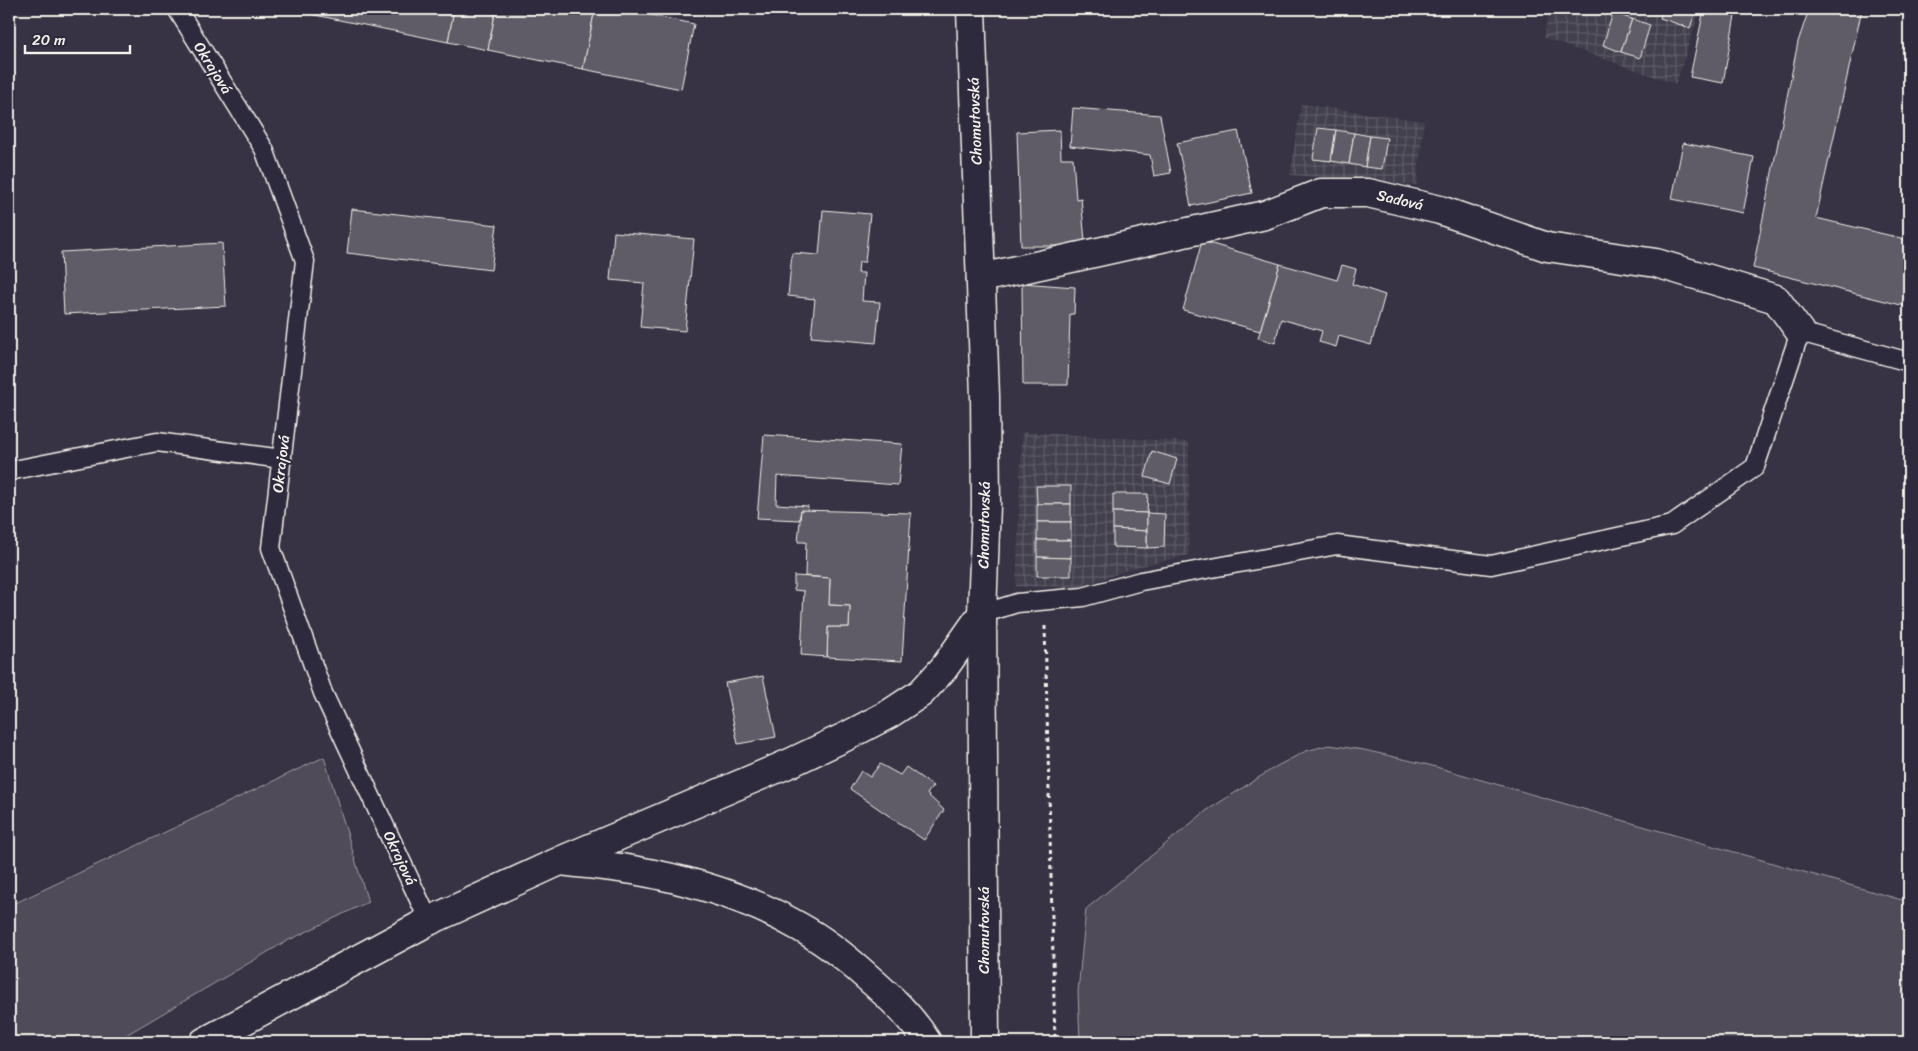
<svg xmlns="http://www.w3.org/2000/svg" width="1918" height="1051" font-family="Sriracha,sans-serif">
<defs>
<pattern id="industrial-grid" width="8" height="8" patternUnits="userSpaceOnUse" patternTransform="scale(1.25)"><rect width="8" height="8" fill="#433f4e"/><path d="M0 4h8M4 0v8" fill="none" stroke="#5f5b68"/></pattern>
</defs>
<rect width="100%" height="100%" fill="#373244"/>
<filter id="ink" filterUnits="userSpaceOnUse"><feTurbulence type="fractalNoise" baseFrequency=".02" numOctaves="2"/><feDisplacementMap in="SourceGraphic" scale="10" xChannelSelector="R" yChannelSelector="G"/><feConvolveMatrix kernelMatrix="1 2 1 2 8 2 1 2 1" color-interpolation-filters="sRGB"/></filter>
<g filter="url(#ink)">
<g fill="url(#industrial-grid)">
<path d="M1549 9H1700L1676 84 1544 38Z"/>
<path d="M1301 104 1424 121 1417 185 1290 175Z"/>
<path d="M1022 432 1189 442V555L1133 568 1080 587H1016Z"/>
</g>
<g fill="#504b59" stroke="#a29ea0">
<path d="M1329 745 1364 750 1429 765 1909 902V1042H1080L1078 992 1086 909 1206 811 1277 766 1306 751Z"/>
<path d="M324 757 368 902 285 942 114 1042H9V906Z"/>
</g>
<g fill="#5f5c67" stroke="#f4f1e8">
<path d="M285 9H454L448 42Z"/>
<path d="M454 9H496L488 50 448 42Z"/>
<path d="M496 9H595L583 69 488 50Z"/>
<path d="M595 9H622L694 24 681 89 583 69Z"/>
<path d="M1663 9 1696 10 1690 28 1660 18Z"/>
<path d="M1704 9 1736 10 1723 83 1690 77Z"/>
<path d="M1809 9H1862L1816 218 1909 240V307L1753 268 1798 42Z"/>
<path d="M1613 13 1632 19 1621 52 1603 45Z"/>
<path d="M1632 19 1650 25 1640 58 1621 52Z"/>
<path d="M1073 108 1160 115 1171 173 1154 176 1150 155 1070 146Z"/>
<path d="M1318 128 1336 130 1331 161 1313 159Z"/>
<path d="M1060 130 1061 158H1073L1076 199 1081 198 1085 241 1058 246H1021L1017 132Z"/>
<path d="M1336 130 1354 133 1349 164 1331 161Z"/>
<path d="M1238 131 1252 193 1191 206 1177 143Z"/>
<path d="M1354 133 1370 136 1365 167 1349 164Z"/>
<path d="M1370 136 1387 138 1382 169 1365 167Z"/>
<path d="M1683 143 1754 157 1743 213 1672 199Z"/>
<path d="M352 209 497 225 491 270 347 253Z"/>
<path d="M823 210 870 214 865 262H859L858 273H864L862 301 880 302 876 343 811 337 815 299 788 296 792 253 819 255Z"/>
<path d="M614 232 694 239 685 331 640 327 644 283 610 280Z"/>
<path d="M1202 241 1280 264 1260 331 1183 310Z"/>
<path d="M222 243 226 306 64 314 61 252Z"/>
<path d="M1280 264 1337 280 1342 265 1356 269 1352 284 1385 295 1371 345 1339 336 1336 347 1319 342 1322 331 1281 319 1275 343 1258 338Z"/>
<path d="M1022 283 1075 287 1074 314H1070L1068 385H1023Z"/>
<path d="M764 435 902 444 898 485 777 476 776 504 808 506 807 511 801 510 799 520 757 518Z"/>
<path d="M1152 451 1177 459 1170 484 1145 477Z"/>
<path d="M1036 486H1071V504H1037Z"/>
<path d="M1113 494H1148L1147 513 1113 512Z"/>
<rect x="1037" y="504" width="34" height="18"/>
<path d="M801 510 911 513 902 661 827 657 828 627H849L850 606 829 605 830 578 805 576 806 542H798Z"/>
<path d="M1113 512 1147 513V531L1113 529Z"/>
<path d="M1147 513 1165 514 1164 547 1147 548Z"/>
<rect x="1037" y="522" width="34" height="18"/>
<path d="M1113 529 1147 531V548L1113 547Z"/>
<path d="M1037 540H1071V558L1037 557Z"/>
<path d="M1037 557 1071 558V576H1037Z"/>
<path d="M794 576 830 578 829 605 850 606 849 627H828L827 657 801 655 804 591 794 590Z"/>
<path d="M763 676 776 737 738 744 725 683Z"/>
<path d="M880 764 900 775 906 767 933 786 927 794 944 810 924 840 850 789 861 771 870 777Z"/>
</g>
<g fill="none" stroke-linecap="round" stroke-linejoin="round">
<defs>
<g id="lane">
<path d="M177 9 264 149 305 261 271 548 323 693 429 921"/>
<path d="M9 471 157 442 282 459"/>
<path d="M982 614 1017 603 1083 597 1141 581 1337 545 1491 565 1672 525 1755 467 1800 332 1909 362"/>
</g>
<path id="street" d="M981 278 1265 215 1321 193H1368L1440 210 1547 247 1656 263 1776 299 1800 332"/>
<g id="secondary">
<path d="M971 9 985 396 986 505 982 614 985 1042"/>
<path d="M561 861C585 864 609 866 633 870 690 880 747 897 798 926 822 939 845 957 865 975 888 995 911 1016 927 1042"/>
<path d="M204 1042 429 921 560 861 790 763 847 736 889 714 921 693 944 668 982 614"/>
</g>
</defs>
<use href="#lane" stroke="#f4f1e8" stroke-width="21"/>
<use href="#street" stroke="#f4f1e8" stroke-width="31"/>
<use href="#secondary" stroke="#f4f1e8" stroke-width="31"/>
<path stroke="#f4f1e8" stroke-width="3" stroke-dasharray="4 4" stroke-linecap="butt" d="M1045 626 1055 1042"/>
<use href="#lane" stroke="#2f2a3d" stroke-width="18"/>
<use href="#street" stroke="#2f2a3d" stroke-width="28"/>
<use href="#secondary" stroke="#2f2a3d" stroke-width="28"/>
</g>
</g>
<g text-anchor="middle" stroke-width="4" stroke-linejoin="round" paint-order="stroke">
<g font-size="15" fill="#f4f1e8" stroke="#2f2a3d">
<text transform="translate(213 68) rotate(58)" y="5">Okrajová</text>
<text transform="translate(975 121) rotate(-92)" y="5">Chomutovská</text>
<text transform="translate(1400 200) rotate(13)" y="5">Sadová</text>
<text transform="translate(281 464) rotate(-83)" y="5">Okrajová</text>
<text transform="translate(984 525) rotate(-89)" y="5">Chomutovská</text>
<text transform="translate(400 858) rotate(65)" y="5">Okrajová</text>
<text transform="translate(984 930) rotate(-90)" y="5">Chomutovská</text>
</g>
</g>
<rect width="1918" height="1051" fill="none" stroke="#2f2a3d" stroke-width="30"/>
<rect x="15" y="15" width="1888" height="1021" fill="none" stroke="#f4f1e8" stroke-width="2" filter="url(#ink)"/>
<path d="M25 45v8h105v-8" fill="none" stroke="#f4f1e8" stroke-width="2.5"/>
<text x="32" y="45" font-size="15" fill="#f4f1e8" stroke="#2f2a3d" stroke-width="4" paint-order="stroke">20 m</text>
</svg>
